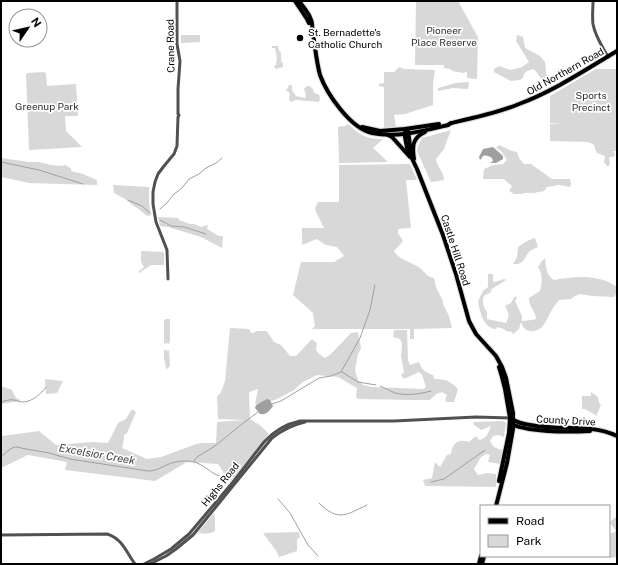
<svg xmlns="http://www.w3.org/2000/svg" width="618" height="565" font-family="'Public Sans',sans-serif">
<rect width="100%" height="100%" fill="#fff"/>
<g fill="#d8d8d8">
<path d="M416 1H458L478 37 477 79 467 78V72H465L464 73 452 71 450 69 444 68V65H415Z"/>
<path d="M181 35H200V42L181 43Z"/>
<path d="M517 35 523 37 525 48 540 56 545 62 547 79 544 82 543 81 534 69C529 70 524 71 523 78L520 80 511 81 494 72V69L499 66 511 70 522 67 529 62 516 41Z"/>
<path d="M272 46H278L279 51 281 52V61L283 63V67L276 69 274 67C279 62 276 54 275 48H272Z"/>
<path d="M399 67 405 69 435 70 433 85V105L405 114 394 115 396 127 384 128V87L379 86V84L384 83V72H394Z"/>
<path d="M596 69H617V151H613L615 155 613 157H609L610 165 608 166H607L604 162 605 156 597 153 595 149V147L593 144 588 142 550 141V124H562L550 123V96Z"/>
<path d="M43 72 46 73 47 86 76 84 78 116H65L66 131 82 147 29 150 26 74H27V73Z"/>
<path d="M469 82 468 89 453 88 438 91V88L456 83Z"/>
<path d="M289 85H292V90L296 96 305 98 306 95 304 89 307 86H310L313 89 314 93C320 94 321 96 319 102L296 100 290 102 289 97 290 94 288 91H286Z"/>
<path d="M348 124C359 135 367 139 383 139L373 148 388 162 339 163 338 127 345 126Z"/>
<path d="M451 130 444 149 436 159C437 167 444 172 444 180L431 182 417 151 418 146 422 138Z"/>
<path d="M499 145 512 151 517 152 519 158 524 164H531L552 179H570L571 184 570 187 559 185 547 187 544 191 534 193H525L521 194H514L509 191 512 186 507 182 504 179H483L484 169 493 165 503 164 507 160 502 152 496 148Z"/>
<path d="M1 158 29 162H39L51 165 62 166 66 165 68 167 71 168V171L83 174 97 180V185L29 183 1 177Z"/>
<path d="M410 164 417 180H406L411 228 398 229V233L403 241 394 251C397 259 414 263 421 269 426 273 427 277 434 278L436 287 443 301V304L449 316 452 328 414 329V339H410V329H312L315 326 313 313 293 295 301 262H334L344 256 337 247 326 245 317 239 302 245V228H324L316 212 315 208 318 202H339V165Z"/>
<path d="M113 185 149 187V203L151 215 147 216 136 207H135L125 199 114 193Z"/>
<path d="M158 217 178 218 179 220 190 224H194L201 227 208 225 207 229 219 236H223L222 248 201 237 168 227 160 226Z"/>
<path d="M535 238 538 247C535 248 531 250 529 252 523 259 524 265 513 264L517 257 518 247 527 241Z"/>
<path d="M141 251 163 252 164 254V265H151L139 273 138 272 144 267 141 262Z"/>
<path d="M545 258C546 267 546 275 554 280 574 276 600 274 617 287V293L614 297 592 296 580 294 575 296 571 299 559 300C557 303 555 305 553 308 547 317 544 333 530 331 524 330 523 327 521 322L519 329 513 334 512 332 506 331 504 329 497 327 496 329C483 328 480 312 478 301L483 291 488 287V274H493V281L494 282C498 282 501 279 505 279L506 280 492 289 490 293 485 295 483 298V303L484 307 487 312V319L506 323C510 315 509 314 505 306L511 303 515 296 517 298 515 301 522 316V321L532 320 536 319C536 311 528 306 529 298L540 291C542 283 543 274 538 267L542 261Z"/>
<path d="M166 319H170V341L169 344 166 343 164 344V320Z"/>
<path d="M230 328 249 329 251 333H254L256 331H266L268 333 274 342 281 345 290 356H296L312 339 317 343 316 350 319 354 325 358 331 354 351 333 358 332 361 348 358 354 355 370 358 380 363 385 372 387 424 389 426 387 422 375 419 372 404 379 401 375 404 372 401 356 402 344 400 339 393 337 394 330H407L408 360 410 365 419 362C422 370 425 372 433 375L434 379C446 379 450 381 458 389L454 402H447L445 400 447 395 442 392 436 394 430 400H415L358 399 356 397 357 388 338 377 317 375 303 382 294 390 275 400 255 404 258 389 249 392 250 419 261 426 269 434 230 482 218 464 187 462 155 481 65 470 67 462 28 455 1 468V437L2 436 39 431 56 445 92 442 108 443 118 423 126 419 132 409 136 412 127 433 124 435V439L122 448 147 459 161 457 196 444 202 443H216L217 422 244 420 218 419 217 397 221 392 225 381Z"/>
<path d="M164 349 167 351 169 350 170 366 167 369 166 368 164 358Z"/>
<path d="M45 379 63 381 57 393 46 394Z"/>
<path d="M1 386 12 390 16 398 19 399 20 401 1 404Z"/>
<path d="M591 392 598 397 599 403 601 405 597 414V416L585 409H582V396H591Z"/>
<path d="M503 421 506 423 504 437 498 435 493 436 490 441C493 448 497 449 504 450L501 464 488 462 490 455 486 454 481 457 474 469 478 475 488 473 496 474V487L425 486 423 480 432 478 435 462 440 467 447 455 451 454C452 444 458 438 469 442L476 436 479 440C487 438 488 434 491 426L481 430 473 424 474 422Z"/>
<path d="M214 513 215 517V531C210 534 203 535 198 532Z"/>
<path d="M616 517 617 557 610 558V534L616 531 610 523 612 520Z"/>
<path d="M299 532 300 538 297 539V551L279 557 277 552 263 533Z"/>
</g>
<g fill="#9f9f9f">
<path d="M493 147 503 156V159L496 163H490L493 161 492 158C489 156 487 155 483 156L481 159 480 160 479 157 483 149Z"/>
<path d="M267 399 270 400 273 406C269 411 267 415 260 414L255 408 256 405Z"/>
</g>
<g fill="none" stroke-linecap="round" stroke-linejoin="round">
<g stroke="#9f9f9f" stroke-width="1">
<path d="M1 162 39 170 83 184"/>
<path d="M128 200 142 206 150 213"/>
<path d="M160 209 167 203 173 195 182 188 189 179 199 174 206 168 216 163 222 158"/>
<path d="M160 220 171 226 184 227 206 234"/>
<path d="M342 372 358 382 376 385"/>
<path d="M380 386C385 388 390 391 395 393 406 396 420 394 431 391"/>
<path d="M1 402C5 401 10 399 14 400 18 401 20 402 24 402 33 401 41 394 46 387"/>
<path d="M272 404 281 401 319 378 331 376 341 372 360 338 370 310 375 285"/>
<path d="M1 457C7 452 13 444 21 448L49 453 70 459 148 471C157 471 161 467 169 464 176 461 187 460 194 462 208 466 215 480 231 477"/>
<path d="M194 461 197 457 215 446 242 424 258 412"/>
<path d="M431 482 444 479 485 450"/>
<path d="M278 499 290 513 308 545 318 556"/>
<path d="M319 503C338 522 346 515 367 505"/>
</g>
<defs>
<g id="major">
<path d="M295 1 307 19 309 23"/>
<path d="M299 1C305 9 314 19 312 29 315 44 316 60 320 75 327 94 350 128 372 133 397 138 423 131 448 125L451 123C474 118 498 113 519 104 554 91 585 70 617 51"/>
<path d="M362 127 380 131 405 129 439 124"/>
<path d="M405 129V137L407 148 417 169 443 235 456 274 469 321 476 334 496 356 502 367 506 378 513 413V429L507 463 496 506"/>
<path d="M408 131 411 152"/>
<path d="M388 135 392 137 410 157"/>
<path d="M414 159C412 147 412 138 425 132"/>
<path d="M499 367 502 377 505 389 510 418 509 433 499 481"/>
<path d="M512 419C518 423 523 424 530 425 559 431 590 423 617 436"/>
<path d="M514 425C518 427 524 428 529 429 549 432 569 432 590 431"/>
<path d="M479 564 481 556"/>
<path d="M482 564 484 556"/>
</g>
</defs>
<use href="#major" stroke="#dbdbdb" stroke-width="6"/>
<g stroke="#515151" stroke-width="3">
<path d="M593 1C593 9 592 16 593 24 595 36 602 46 608 57"/>
<path d="M168 279 167 250 156 222 153 204V192L155 182 158 174 164 166 174 154 177 146 178 117 179 115 178 114V89L180 61 177 44V1"/>
<path d="M1 535 107 534C123 539 126 552 135 564"/>
<path d="M144 564 154 559 171 549 189 534 233 482 264 442C274 431 286 424 300 421H394L476 417 510 418"/>
<path d="M150 564 166 556 176 549 193 535 272 438C282 430 292 425 305 422"/>
</g>
<use href="#major" stroke="#000" stroke-width="4"/>
</g>
<circle fill="#000" stroke="#fff" stroke-width="1.5" cx="300" cy="38" r="4"/>
<g text-anchor="middle" stroke-width="3.5" stroke-linejoin="round" paint-order="stroke">
<g font-size="10" fill="#2f2f2f" stroke="#fff">
<text x="444" y="34">Pioneer<tspan x="444" dy="12">Place Reserve</tspan></text>
<text x="591" y="99">Sports<tspan x="591" dy="12">Precinct</tspan></text>
<text x="47" y="110">Greenup Park</text>
</g>
<g font-size="10" fill="#000" stroke="#fff" text-anchor="start">
<text x="308" y="36">St. Bernadette's<tspan x="308" dy="12">Catholic Church</tspan></text>
</g>
<g font-size="10" fill="#000" stroke="#fff">
<text transform="translate(170 46) rotate(-91)" y="4">Crane Road</text>
<text transform="translate(565 71) rotate(-29)" y="4">Old Northern Road</text>
<text transform="translate(456 250) rotate(72)" y="4">Castle Hill Road</text>
<text transform="translate(566 420) rotate(3)" y="4">County Drive</text>
<text transform="translate(220 484) rotate(-51)" y="4">Highs Road</text>
</g>
<g font-size="11" font-style="italic" fill="#404040" stroke="#fff">
<text transform="translate(97 454) rotate(10)" y="4">Excelsior Creek</text>
</g>
</g>
<rect width="618" height="565" fill="none" stroke="#000000" stroke-width="4"/>
<rect x="480" y="505" width="130" height="52" fill="#ffffff" stroke="#999999"/>
<rect x="488" y="518" width="20" height="6" fill="#000000" stroke="#999999"/>
<text x="516" y="525" font-size="12" fill="#000000">Road</text>
<rect x="488" y="535" width="20" height="12" fill="#d8d8d8" stroke="#999999"/>
<text x="516" y="545" font-size="12" fill="#000000">Park</text>
<g transform="translate(28 28) rotate(56)"><circle r="19" fill="#ffffff" stroke="#999999"/>
<path d="M0-3L7 15L0 10L-7 15Z" fill="#000000"/>
<text y="-6" font-size="11" font-weight="bold" text-anchor="middle" fill="#000000">N</text>
</g>
</svg>
